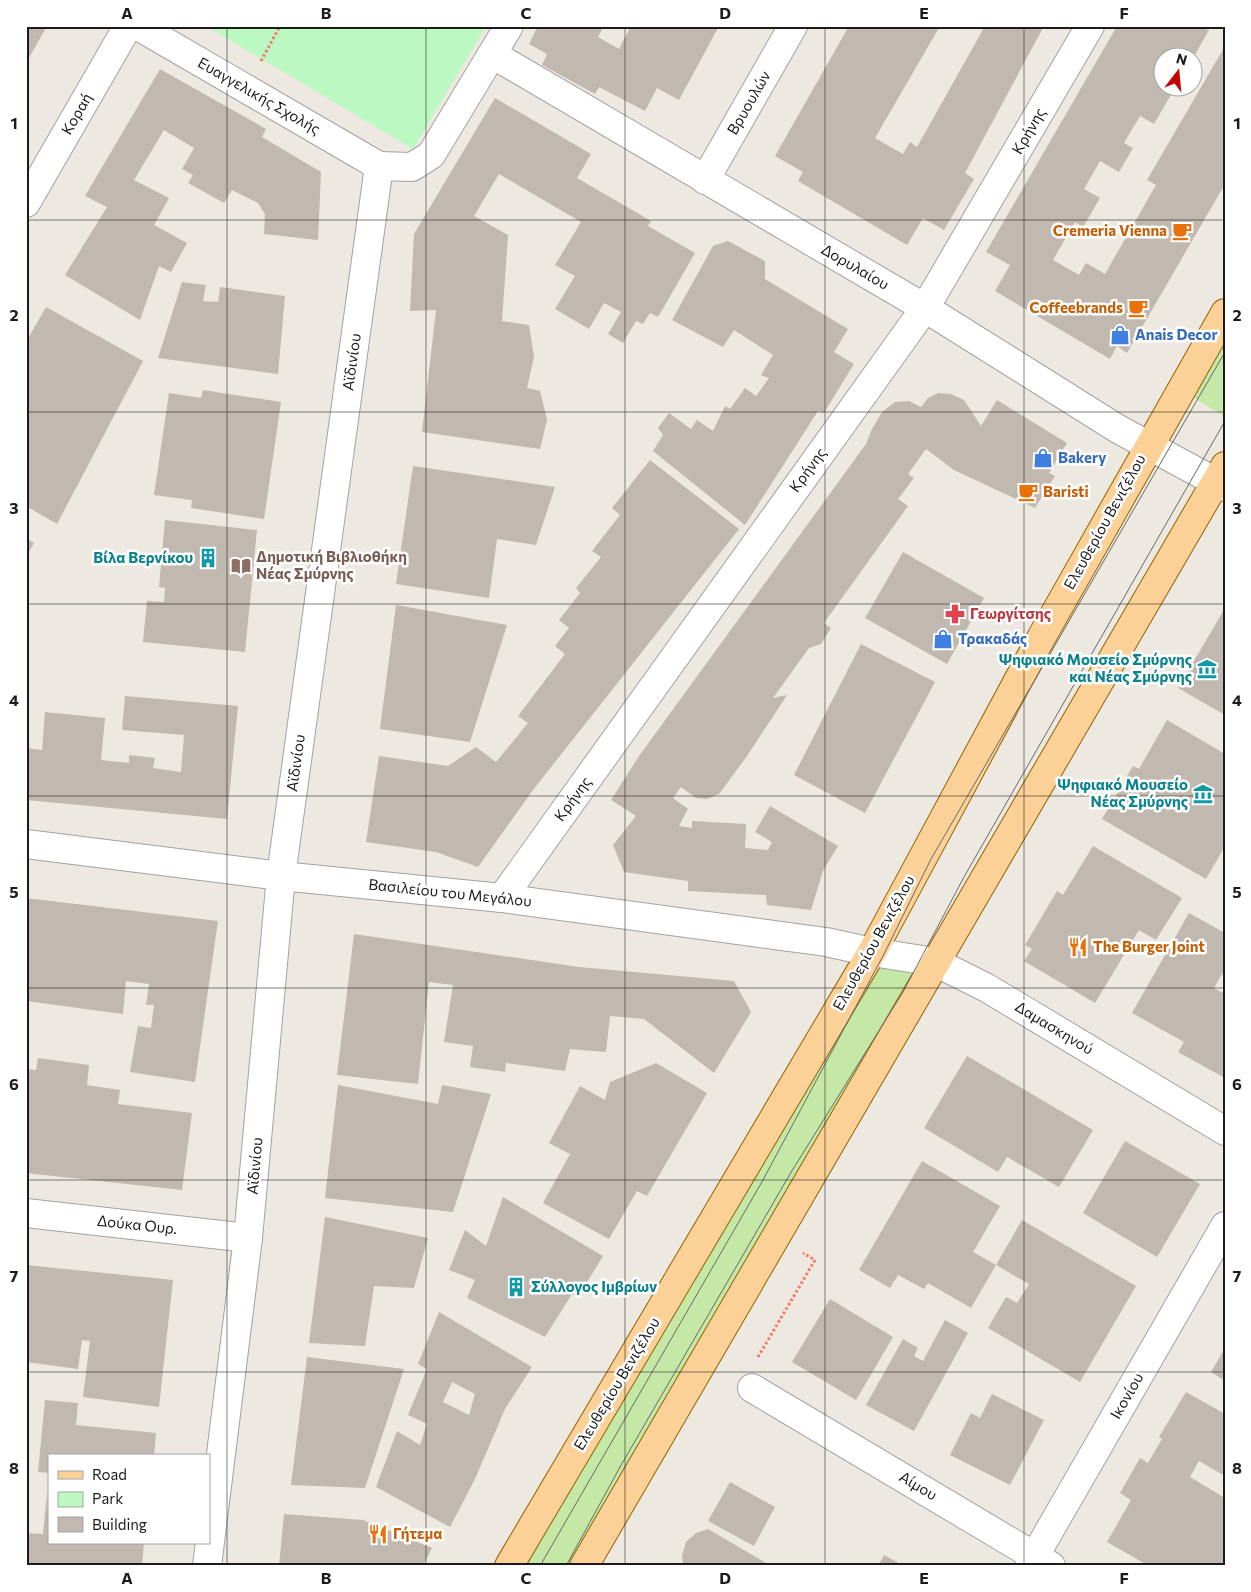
<svg xmlns="http://www.w3.org/2000/svg" width="1251" height="1592" font-family="Commissioner,sans-serif">
<rect width="100%" height="100%" fill="#ede9e0"/>
<g fill="#c5e8a6">
<path d="M1225 331V417L1188 394Z"/>
<path d="M874 961 926 966 578 1566H518Z"/>
</g>
<path fill="#bcf8c1" d="M206 26H486L413 149Z"/>
<g fill="#c1b8b0" fill-rule="evenodd">
<path d="M26 26H47L26 63Z"/>
<path d="M538 26H604L598 37 619 49 631 26H719L679 100 657 88 645 111 599 87 595 94 542 65 547 54 529 44Z"/>
<path d="M849 26H940L875 138 903 154 910 142 917 147 985 26H1044L965 173 974 179 944 230 923 218 907 245 798 181 803 172 775 156Z"/>
<path d="M1117 26H1191L1209 30 1193 58H1164V88H1175L1154 124 1140 116 1124 143 1133 148 1119 172 1100 161 1084 189 1100 198 1083 227 1075 222 1053 260 1079 275 1086 263 1105 274 1156 185 1147 180 1225 46V184L1127 353 1117 346 1110 359 995 291 1010 265 986 252Z"/>
<path d="M160 69 266 129 262 137 321 172 318 240 264 234 265 214 258 203 232 190 224 203 188 183 193 175 182 169 194 148 164 130 134 180 169 198 154 225 187 243 171 272 159 266 140 320 65 275 107 207 85 196Z"/>
<path d="M495 98 591 154 577 178 651 221 648 226 695 253 658 317 650 313 643 324 636 321 623 343 608 334 621 312 604 303 589 329 555 309 575 276 555 265 581 222 499 174 474 216 508 235 502 321 529 325 534 357 527 388 540 391 547 420 540 449 422 432 436 310 410 311 414 234Z"/>
<path d="M728 241 765 261V279L848 329 834 352 854 364 824 413 818 411 745 525 653 451 663 435 658 428 669 413 691 429 697 420 713 431 725 406 730 409 745 388 756 396 769 378 761 375 773 355 734 330 723 347 672 320 713 246Z"/>
<path d="M182 282 206 285 203 301 218 302 220 287 285 296 278 374 158 358Z"/>
<path d="M46 307 143 361 57 524 26 506V342Z"/>
<path d="M203 390 281 402 264 519 191 508 192 500 154 495 169 393 201 398Z"/>
<path d="M938 393 951 394 964 400 981 426 997 400 1067 443 1049 473 1055 476 1035 508 954 470 926 449 908 474 914 478 898 499 908 506 824 623 831 628 821 644 809 648 773 698 787 695 747 756 719 794 707 799 696 798 681 787 673 798 688 809 679 826 692 828V821L746 824 745 848 768 850 772 842 755 832 770 806 838 846 823 871 811 910 767 905 766 895 688 891V881L624 872 613 845 636 816 611 800 639 756 866 444 872 429 882 412 895 402 909 401 921 407 928 398Z"/>
<path d="M650 460 739 529 533 790 478 867 436 852 366 842 379 756 448 766 476 747 496 762 528 723 518 716 565 654 555 646 569 628 559 620 580 593 576 588 601 557 592 551 620 515 612 508Z"/>
<path d="M413 466 555 487 536 545 497 539 489 598 396 584Z"/>
<path d="M165 520 257 530 245 652 143 642 147 601 164 602 165 588 159 587Z"/>
<path d="M26 538 34 543 26 557Z"/>
<path d="M903 552 984 598 947 664 865 618Z"/>
<path d="M396 605 507 625 470 742 380 729Z"/>
<path d="M1225 608V715L1178 688Z"/>
<path d="M861 644 935 682 865 813 794 775Z"/>
<path d="M125 696 238 706 227 819 26 800V748L42 750 45 712 105 718 101 760 129 763V755L155 758 153 768 181 772 184 735 122 730Z"/>
<path d="M1167 720 1225 754V846L1206 879 1102 819 1133 766 1139 769Z"/>
<path d="M1093 846 1182 898 1156 940 1139 930 1095 1003 1024 961 1032 949 1025 945 1057 891 1063 895Z"/>
<path d="M26 898 218 921 195 1082 130 1072 138 1026 151 1028 154 1005H146L149 984 126 981 123 1014 26 1001Z"/>
<path d="M1189 913 1225 933V976L1222 974 1214 988 1225 994V1078L1178 1052 1184 1042 1132 1013Z"/>
<path d="M354 934 579 967 734 981 751 1012 714 1073 644 1019 610 1016 606 1052 570 1049 565 1071 506 1063 505 1072 470 1067 473 1046 444 1042 453 985 429 982 418 1084 337 1075Z"/>
<path d="M967 1056 1093 1130 1059 1187 1007 1157 998 1172 924 1128Z"/>
<path d="M38 1058 89 1065 87 1085 120 1090 118 1104 192 1113 182 1190 26 1173V1069L36 1070Z"/>
<path d="M656 1063 707 1093 647 1196 637 1191 609 1239 543 1203 570 1154 549 1143 580 1086 605 1100 610 1082Z"/>
<path d="M338 1085 438 1104 442 1085 491 1094 453 1212 325 1198Z"/>
<path d="M1125 1141 1200 1184 1157 1257 1083 1213Z"/>
<path d="M922 1161 1000 1206 973 1252 996 1265 971 1308 928 1283 924 1289 898 1275 890 1288 859 1270Z"/>
<path d="M503 1197 603 1256 578 1297 572 1294 545 1337 467 1298 475 1280 449 1270 465 1230 486 1246Z"/>
<path d="M325 1217 428 1238 414 1288 374 1286 365 1346 309 1343Z"/>
<path d="M1022 1220 1136 1286 1080 1382 988 1328 1006 1297 1017 1303 1029 1284 996 1265Z"/>
<path d="M26 1265 173 1280 159 1407 83 1397 90 1341 82 1340 78 1369 26 1362Z"/>
<path d="M830 1299 893 1337 856 1400 792 1362Z"/>
<path d="M439 1312 532 1367 505 1409 475 1479 450 1527 376 1487 397 1431 420 1445 427 1424 408 1415 427 1369 418 1364ZM452 1382 475 1394 469 1415 443 1402Z"/>
<path d="M945 1320 968 1333 914 1431 866 1405 903 1339 918 1348 914 1356 923 1361Z"/>
<path d="M1225 1348V1381L1211 1372Z"/>
<path d="M307 1357 404 1369 365 1488 291 1485Z"/>
<path d="M1186 1392 1225 1414V1476L1199 1461 1190 1477 1225 1498V1559L1221 1566H1149L1107 1542 1131 1500 1120 1493 1140 1458 1148 1463 1162 1439 1159 1437Z"/>
<path d="M992 1394 1044 1420 1010 1485 950 1455 971 1413 980 1418Z"/>
<path d="M45 1400 78 1403 76 1425 156 1433 154 1456H49V1473L38 1472Z"/>
<path d="M730 1482 775 1507 754 1546 708 1521Z"/>
<path d="M47 1493 49 1543H144L142 1566H26V1533L43 1534Z"/>
<path d="M284 1514 363 1520 432 1548 423 1566H279Z"/>
<path d="M708 1529 766 1563 765 1566H683L682 1556 686 1542 696 1533Z"/>
<path d="M884 1555 904 1566H878Z"/>
</g>
<g fill="none" stroke-linecap="round" stroke-linejoin="round">
<defs>
<g id="minor">
<path d="M138 26 379 166"/>
<path d="M492 54 925 308 1118 429 1225 487"/>
<path d="M705 180 793 26"/>
<path d="M26 203 128 26"/>
<path d="M26 844 281 876 502 898 826 942 872 952 935 962 987 988 1225 1131"/>
<path d="M502 898 925 308 1090 26"/>
<path d="M26 1213 248 1238"/>
<path d="M752 1388 1051 1566"/>
<path d="M207 1566 248 1238 281 876 379 166 412 167 431 155 509 26"/>
<path d="M1029 1566 1225 1226"/>
</g>
<g id="major">
<path d="M509 1566 872 952 1041 638 1225 313"/>
<path d="M584 1566 1225 466"/>
</g>
</defs>
<use href="#minor" stroke="#a2a2a2" stroke-width="30"/>
<use href="#major" stroke="#916301" stroke-width="30"/>
<g stroke="#f87766" stroke-width="3" stroke-dasharray="2.5 2.5" stroke-linecap="butt">
<path d="M261 61 280 26"/>
<path d="M758 1357 815 1260 803 1253"/>
</g>
<use href="#minor" stroke="#fff" stroke-width="28"/>
<use href="#major" stroke="#fbd197" stroke-width="28"/>
<g stroke="#696969" stroke-width="1">
<path d="M540 1566 763 1180 884 954 931 859 1225 352"/>
<path d="M566 1566 620 1467 790 1174 903 992 964 877 1225 421"/>
</g>
</g>
<path fill="none" stroke="#1b1b1b" stroke-width="1" stroke-opacity="0.55" d="M227 26V1566M426 26V1566M625 26V1566M825 26V1566M1024 26V1566M26 220H1225M26 412H1225M26 604H1225M26 796H1225M26 988H1225M26 1180H1225M26 1372H1225"/>
<defs>
<symbol id="cafe-bare" viewBox="-9 -9 18 18"><path d="M-5.5-4.5H6V0H3Q3 3.5 0 3.5H-2.5Q-5.5 3.5-5.5 0ZM3-3.2v2h1.7v-2ZM-6 4.5H4V6H-6Z" fill="#e8710a" stroke="#fff" stroke-width="2.5" paint-order="stroke"/></symbol>
<symbol id="shop-bare" viewBox="-9 -9 18 18"><path d="M-5-2.5h2.3a2.7 3.5 0 0 1 5.4 0H5L5.5 6h-11ZM-1.5-2.5h3a1.5 2.3 0 0 0-3 0Z" fill="#3f7fe0" stroke="#fff" stroke-width="2.5" paint-order="stroke"/></symbol>
<symbol id="building-bare" viewBox="-9 -9 18 18"><path d="M-4-6H4V6H1V3H-1V6H-4ZM-2.5-4.3h1.7v1.8h-1.7ZM.8-4.3h1.7v1.8H.8ZM-2.5-1h1.7V.8h-1.7ZM.8-1h1.7V.8H.8Z" fill="#0f9aa8" stroke="#fff" stroke-width="2.5" paint-order="stroke"/></symbol>
<symbol id="library-bare" viewBox="-9 -9 18 18"><path d="M-6-4Q-3-5.5-.7-3.5V5Q-3 3-6 4ZM6-4Q3-5.5 .7-3.5V5Q3 3 6 4Z" fill="#8d6e63" stroke="#fff" stroke-width="2.5" paint-order="stroke"/></symbol>
<symbol id="pharmacy-bare" viewBox="-9 -9 18 18"><path d="M-2-6h4v4h4v4h-4v4h-4v-4h-4v-4h4Z" fill="#e0444e" stroke="#fff" stroke-width="2.5" paint-order="stroke"/></symbol>
<symbol id="museum-bare" viewBox="-9 -9 18 18"><path d="M0-6L6-3V-2H-6V-3ZM-5-1h2V3h-2ZM-1-1h2V3h-2ZM3-1h2V3H3ZM-6 4H6V6H-6Z" fill="#0f9aa8" stroke="#fff" stroke-width="2.5" paint-order="stroke"/></symbol>
<symbol id="restaurant-bare" viewBox="-9 -9 18 18"><path d="M-5-6h1v4h1v-4h1v4h1v-4h1v5L-1.5 .5V6h-2V.5L-5-1ZM5-6V6H3V1.5H1.5Q1.5-4 5-6Z" fill="#e8710a" stroke="#fff" stroke-width="2.5" paint-order="stroke"/></symbol>
</defs>
<g fill-rule="evenodd">
<use href="#cafe-bare" x="1168" y="217" width="28" height="28"/>
<use href="#cafe-bare" x="1124" y="294" width="28" height="28"/>
<use href="#shop-bare" x="1106" y="321" width="28" height="28"/>
<use href="#shop-bare" x="1029" y="444" width="28" height="28"/>
<use href="#cafe-bare" x="1014" y="478" width="28" height="28"/>
<use href="#building-bare" x="194" y="544" width="28" height="28"/>
<use href="#library-bare" x="227" y="552" width="28" height="28"/>
<use href="#pharmacy-bare" x="941" y="600" width="28" height="28"/>
<use href="#shop-bare" x="929" y="625" width="28" height="28"/>
<use href="#museum-bare" x="1193" y="655" width="28" height="28"/>
<use href="#museum-bare" x="1189" y="780" width="28" height="28"/>
<use href="#restaurant-bare" x="1064" y="933" width="28" height="28"/>
<use href="#building-bare" x="502" y="1273" width="28" height="28"/>
<use href="#restaurant-bare" x="364" y="1520" width="28" height="28"/>
</g>
<g text-anchor="middle" stroke-width="5" stroke-linejoin="round" paint-order="stroke">
<g font-size="15" fill="#1b1b1b" stroke="#fff">
<text transform="translate(259 96) rotate(30)" y="5">Ευαγγελικής Σχολής</text>
<text transform="translate(749 103) rotate(-60)" y="5">Βρυουλών</text>
<text transform="translate(77 114) rotate(-60)" y="5">Κοραή</text>
<text transform="translate(1029 131) rotate(-60)" y="5">Κρήνης</text>
<text transform="translate(855 267) rotate(30)" y="5">Δορυλαίου</text>
<text transform="translate(352 362) rotate(-82)" y="5">Αϊδινίου</text>
<text transform="translate(808 470) rotate(-54)" y="5">Κρήνης</text>
<text transform="translate(1105 522) rotate(-61)" y="5">Ελευθερίου Βενιζέλου</text>
<text transform="translate(296 763) rotate(-82)" y="5">Αϊδινίου</text>
<text transform="translate(573 799) rotate(-54)" y="5">Κρήνης</text>
<text transform="translate(450 893) rotate(6)" y="5">Βασιλείου του Μεγάλου</text>
<text transform="translate(874 943) rotate(-61)" y="5">Ελευθερίου Βενιζέλου</text>
<text transform="translate(1054 1028) rotate(31)" y="5">Δαμασκηνού</text>
<text transform="translate(255 1166) rotate(-85)" y="5">Αϊδινίου</text>
<text transform="translate(137 1225) rotate(6)" y="5">Δούκα Ουρ.</text>
<text transform="translate(617 1384) rotate(-59)" y="5">Ελευθερίου Βενιζέλου</text>
<text transform="translate(1127 1396) rotate(-60)" y="5">Ικονίου</text>
<text transform="translate(918 1486) rotate(31)" y="5">Αίμου</text>
</g>
<g font-size="15" font-weight="bold" fill="#c56008" stroke="#fff" text-anchor="start">
<text x="1167" y="236" text-anchor="end">Cremeria Vienna</text>
<text x="1123" y="313" text-anchor="end">Coffeebrands</text>
<text x="1043" y="497">Baristi</text>
<text x="1093" y="952">The Burger Joint</text>
<text x="393" y="1539">Γήτεμα</text>
</g>
<g font-size="15" font-weight="bold" fill="#366cbe" stroke="#fff" text-anchor="start">
<text x="1135" y="340">Anais Decor</text>
<text x="1058" y="463">Bakery</text>
<text x="958" y="644">Τρακαδάς</text>
</g>
<g font-size="15" font-weight="bold" fill="#785e54" stroke="#fff" text-anchor="start">
<text x="256" y="562">Δημοτική Βιβλιοθήκη<tspan x="256" dy="17">Νέας Σμύρνης</tspan></text>
</g>
<g font-size="15" font-weight="bold" fill="#0d838f" stroke="#fff" text-anchor="end">
<text x="193" y="563">Βίλα Βερνίκου</text>
<text x="1192" y="665">Ψηφιακό Μουσείο Σμύρνης<tspan x="1192" dy="17">και Νέας Σμύρνης</tspan></text>
<text x="1188" y="790">Ψηφιακό Μουσείο<tspan x="1188" dy="17">Νέας Σμύρνης</tspan></text>
<text x="531" y="1292" text-anchor="start">Σύλλογος Ιμβρίων</text>
</g>
<g font-size="15" font-weight="bold" fill="#be3a42" stroke="#fff" text-anchor="start">
<text x="970" y="619">Γεωργίτσης</text>
</g>
</g>
<rect width="1251" height="1592" fill="none" stroke="#ffffff" stroke-width="55"/>
<rect x="48" y="1454" width="162" height="90" fill="#ffffff" stroke="#a4a4a4"/>
<rect x="58" y="1471" width="25" height="8" fill="#fbd197" stroke="#a4a4a4"/>
<text x="92" y="1480" font-size="15" fill="#1b1b1b">Road</text>
<rect x="58" y="1492" width="25" height="15" fill="#bcf8c1" stroke="#a4a4a4"/>
<text x="92" y="1504" font-size="15" fill="#1b1b1b">Park</text>
<rect x="58" y="1517" width="25" height="15" fill="#c1b8b0" stroke="#a4a4a4"/>
<text x="92" y="1530" font-size="15" fill="#1b1b1b">Building</text>
<g transform="translate(1178 72) rotate(16)"><circle r="24" fill="#ffffff" stroke="#a4a4a4"/>
<path d="M0-4L9 19L0 12L-9 19Z" fill="#c50402"/>
<text y="-8" font-size="14" font-weight="bold" text-anchor="middle" fill="#1b1b1b">N</text>
</g>
<rect x="28" y="28" width="1196" height="1536" fill="none" stroke="#1b1b1b" stroke-width="2"/>
<g font-size="16" text-anchor="middle" font-weight="bold" fill="#1b1b1b">
<text x="127" y="19">A</text>
<text x="326" y="19">B</text>
<text x="526" y="19">C</text>
<text x="725" y="19">D</text>
<text x="924" y="19">E</text>
<text x="1124" y="19">F</text>
<text x="14" y="129">1</text>
<text x="1237" y="129">1</text>
<text x="14" y="321">2</text>
<text x="1237" y="321">2</text>
<text x="14" y="514">3</text>
<text x="1237" y="514">3</text>
<text x="14" y="706">4</text>
<text x="1237" y="706">4</text>
<text x="14" y="898">5</text>
<text x="1237" y="898">5</text>
<text x="14" y="1090">6</text>
<text x="1237" y="1090">6</text>
<text x="14" y="1282">7</text>
<text x="1237" y="1282">7</text>
<text x="14" y="1474">8</text>
<text x="1237" y="1474">8</text>
<text x="127" y="1584">A</text>
<text x="326" y="1584">B</text>
<text x="526" y="1584">C</text>
<text x="725" y="1584">D</text>
<text x="924" y="1584">E</text>
<text x="1124" y="1584">F</text>
</g>
</svg>
